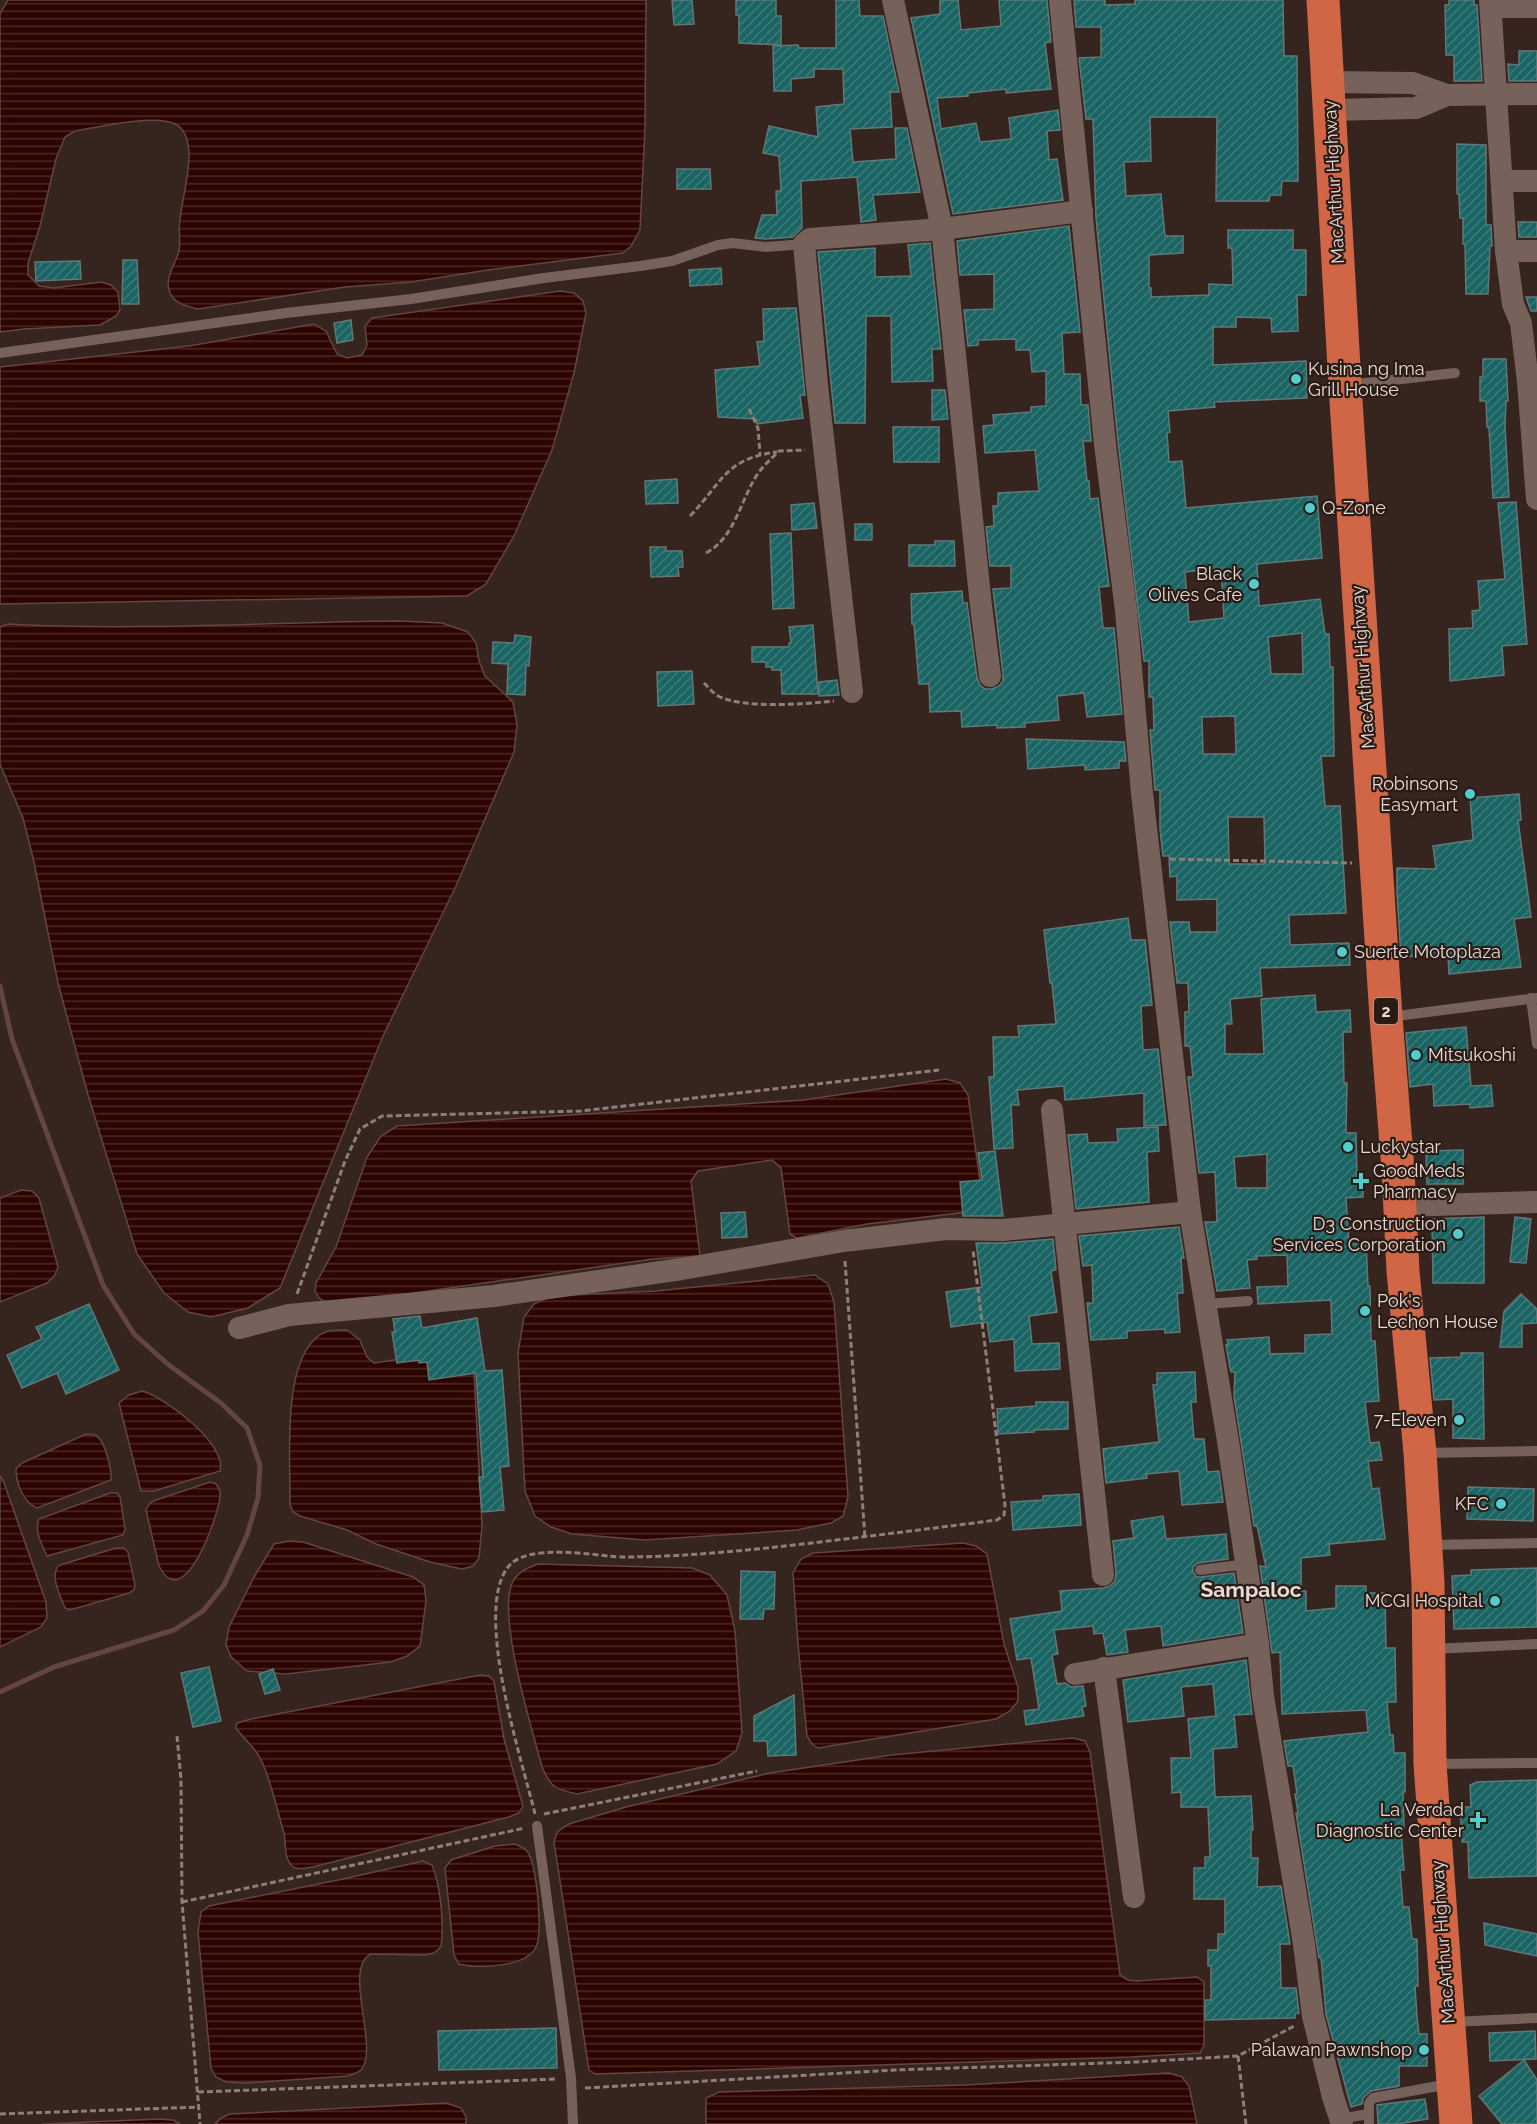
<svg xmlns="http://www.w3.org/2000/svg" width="1537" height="2124" font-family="Raleway,sans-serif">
<defs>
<pattern id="water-rules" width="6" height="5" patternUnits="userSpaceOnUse" patternTransform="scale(1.5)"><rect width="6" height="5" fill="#2d0500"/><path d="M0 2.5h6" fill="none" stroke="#4b2924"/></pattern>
<pattern id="building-hatch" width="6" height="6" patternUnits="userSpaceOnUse" patternTransform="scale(1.5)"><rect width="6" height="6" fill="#1a6464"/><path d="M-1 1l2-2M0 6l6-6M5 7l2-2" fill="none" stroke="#3b7a79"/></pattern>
</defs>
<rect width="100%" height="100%" fill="#36241f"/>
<g fill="url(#water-rules)" stroke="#644540" stroke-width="1.5">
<path d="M8 0H646L645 127 640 230 631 246 623 253 488 270 411 282 345 287 198 309C186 306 173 304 169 290 165 277 176 263 179 251 181 240 178 229 180 219 182 195 202 137 175 124 154 114 99 127 75 131L65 137 56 159 40 226 28 263V275L39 286 54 288 101 282 111 285 118 292 120 310 116 316 100 325 24 329 0 332V14Z"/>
<path d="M560 291 574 293 583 301 586 313 574 373 552 450 514 536 486 584 467 596 0 604V367L189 346 314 324 326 331 337 354 347 358 362 355 367 345 365 326 372 318Z"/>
<path d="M400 621 442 623 468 632 476 643 479 661 485 676 513 702 517 725 514 752 456 886 383 1036 280 1288 248 1308 211 1317 188 1312 164 1293 137 1254 88 1095 58 983 34 862 23 818 0 764V627L8 624C139 631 269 622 400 621Z"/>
<path d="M946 1079 960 1083 968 1095 984 1210 867 1224 797 1238 790 1234 781 1168 772 1160 698 1171 691 1181 700 1256 653 1259 330 1305 319 1298 315 1291 316 1283 336 1247 367 1157 381 1136 397 1126 803 1100Z"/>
<path d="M21 1190 32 1191 39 1198 58 1267 55 1275 47 1283 0 1302V1198Z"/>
<path d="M815 1275 828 1284 834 1302 848 1497 843 1516 831 1523 797 1530 645 1540 572 1534 551 1527 535 1516 525 1491 518 1353 524 1317 534 1304 551 1296 656 1291Z"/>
<path d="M347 1330 360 1340 367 1357 374 1363 428 1355 474 1372 482 1526 479 1558 473 1566 462 1569 430 1562 376 1544 347 1530 300 1516 293 1512 290 1504C291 1464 279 1347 328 1331 334 1330 341 1330 347 1330Z"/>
<path d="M142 1391C165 1397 228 1445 220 1471L154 1491H141L119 1403 129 1395Z"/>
<path d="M86 1434C86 1434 95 1435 95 1435 105 1439 112 1470 111 1480L37 1508C23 1502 16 1483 16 1469L22 1463Z"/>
<path d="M0 1476 3 1480 46 1602 47 1618 41 1627 0 1647Z"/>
<path d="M210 1482 216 1484C219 1488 221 1492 220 1497 218 1516 184 1616 159 1566L146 1510 150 1503 156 1500Z"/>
<path d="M110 1493H117L120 1497 125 1529 123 1535 47 1556C42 1545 34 1531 39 1519Z"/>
<path d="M289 1541 303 1542 413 1577 424 1585 426 1601 420 1646 407 1656 391 1662 286 1674 247 1671 231 1657 226 1645 229 1627 254 1577 274 1544Z"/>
<path d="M963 1543 976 1546 987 1554 1004 1644 1018 1687V1701L1010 1711 996 1719 818 1748 812 1744 807 1736 798 1644 793 1573 801 1559 813 1553Z"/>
<path d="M116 1548H124L128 1552 135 1585 134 1590 129 1593 70 1610 65 1608C61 1597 48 1573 60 1565Z"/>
<path d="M538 1564 692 1568 710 1575 727 1595 735 1631 742 1733 736 1751 717 1764 577 1794C555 1789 551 1788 542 1767 533 1732 493 1605 515 1578 521 1570 530 1567 538 1564Z"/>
<path d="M480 1675 489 1676 494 1681 504 1739 523 1806 519 1813 509 1817 313 1867C306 1868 297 1871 291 1865 284 1857 286 1843 284 1833 278 1814 268 1768 257 1753 251 1744 242 1737 236 1728L237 1723 251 1719Z"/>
<path d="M1072 1738 1085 1741 1090 1752 1120 1975 1128 1980 1136 1981 1197 1977 1204 1982V2045L1200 2053 1131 2057 595 2074 589 2070 554 1842 557 1832 569 1824 626 1807 770 1773 891 1755Z"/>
<path d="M515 1844C519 1846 525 1848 527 1851 537 1864 543 1932 536 1947 527 1967 478 1969 459 1964L454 1955 445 1868 451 1860 495 1846Z"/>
<path d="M423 1861 432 1865C441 1886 444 1925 441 1947L434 1953 425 1955 371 1954C342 1968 380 2048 361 2070 358 2073 353 2074 348 2076L246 2083 226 2082 216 2077 211 2068 198 1932 201 1912 209 1906 343 1879Z"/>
<path d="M1169 2073 1182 2077 1189 2086 1197 2124H706V2098L719 2092 965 2085Z"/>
<path d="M446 2103 461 2108 466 2117V2124H215L221 2118 230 2114Z"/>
<path d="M159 2119 173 2120 180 2124H42Z"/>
</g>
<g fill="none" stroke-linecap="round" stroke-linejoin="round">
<path stroke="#644540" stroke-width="5" d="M0 986 12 1039 103 1285 134 1334 170 1366 221 1403 247 1428 260 1465 258 1498 247 1535 224 1585 203 1611 174 1630 54 1667 0 1692"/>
</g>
<g fill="url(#building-hatch)" stroke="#607878" stroke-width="1.5" fill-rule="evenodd">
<path d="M672 0H692L694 24 674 25Z"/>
<path d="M736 0H776V16H781V45L739 43V15H736Z"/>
<path d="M836 0H859L860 16H883L899 92H890L892 127 850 129 853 162 896 159 895 128H907L920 192 873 195 876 220 861 222 857 177 801 181 802 228 793 237 766 239 755 238 762 215H777L776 191H781L779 156 763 153 769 126 818 137 816 107 844 104 843 69H814V77L791 79V91H774L773 46 798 45 799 48H836Z"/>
<path d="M940 0H958L961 30 1001 26 999 0H1047L1051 42 1045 43 1051 89 1006 93V89L968 93V96L937 98 941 129 976 123 980 142 1011 139 1009 118 1058 110 1060 130 1047 131 1049 160 1057 159 1063 200 953 214 911 18 940 14Z"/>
<path d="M1074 0H1105V5L1135 4V0H1283L1284 56H1297L1298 181H1282L1281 195H1270L1269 201H1216L1217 117H1150L1151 161 1124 162 1126 196 1161 194 1165 236H1183V253L1149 255V288H1151V297L1209 295V284L1233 285 1232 248H1228V230H1293V250H1306V295H1297L1298 331 1272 332 1271 318 1236 317V327H1213V365L1306 361 1307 398 1214 402 1215 407 1168 411 1170 432 1167 433 1169 462 1182 461 1186 508 1317 496 1322 558 1257 564 1259 606 1320 599 1325 634H1329L1330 667H1333L1334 756H1321L1325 806H1340L1346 913 1289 915 1290 945 1349 943 1350 965 1260 968 1262 996 1230 999 1232 1024H1225V1054H1264L1261 999 1315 995 1316 1012 1350 1010 1351 1032H1343L1344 1083H1347L1346 1133H1356L1357 1177H1363V1197L1346 1198 1349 1244 1366 1243 1368 1286H1370L1371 1341H1375L1379 1401 1365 1402 1370 1443 1379 1442 1382 1460 1368 1461 1372 1489 1379 1488 1385 1539 1329 1544 1330 1555 1301 1558V1591H1306V1611L1336 1608V1586H1366V1593H1385L1386 1648H1395L1396 1702H1387L1390 1735H1393L1394 1753H1405V1792H1403L1404 1829H1401L1404 1870H1400L1403 1907H1409L1412 1939H1417L1418 1986H1415L1417 2017 1419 2034H1427V2066H1399V2086L1371 2091 1363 2098 1362 2104 1351 2107 1326 2014 1321 1958H1319L1296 1813H1298L1295 1794H1297L1293 1766H1288L1284 1741 1368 1732 1366 1710 1282 1714 1280 1652 1272 1653 1260 1566 1266 1567 1257 1526H1254L1234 1396 1235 1372H1231L1230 1368 1226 1345 1228 1344 1227 1340 1269 1337 1270 1354 1305 1353V1335L1332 1334 1331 1300 1258 1304 1257 1287 1288 1286 1287 1255 1256 1256 1257 1259 1247 1260 1250 1288 1217 1291 1205 1222H1217L1215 1172 1199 1173 1188 1077H1193L1190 1046H1185V1012H1189L1188 983H1177L1170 922H1189L1190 932H1217V899L1177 900V876L1170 877 1169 856H1163L1160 829V790H1155L1150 730H1154L1153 697H1149V661H1144L1118 442 1096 218 1093 119H1086L1079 58 1101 57V27H1076ZM1221 568 1224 618 1189 622 1185 572ZM1302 633 1303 674H1271L1268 637ZM1235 716 1236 754H1203L1202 717ZM1228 817H1264L1265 864H1229ZM1267 1154V1188H1236L1234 1157Z"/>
<path d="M1449 0H1474V5H1477L1482 81H1454V55H1446L1445 5H1449Z"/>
<path d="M1519 51H1537V81H1509L1508 64 1519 65Z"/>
<path d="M1457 144 1486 145V225H1491L1492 246H1490L1488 294H1466L1465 244H1463V218H1460L1459 194H1457Z"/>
<path d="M677 169H710L711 189H677Z"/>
<path d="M1518 222H1537V237H1519Z"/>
<path d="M1069 226 1080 332 1062 333 1064 374H1080L1081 405H1088L1091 441H1083L1087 481H1089L1090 499 1098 498 1109 586 1099 587 1103 628H1114L1122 714 1087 717 1084 693 1057 696 1059 720 1025 723V727L997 728V725L962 727 961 711 930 712 929 684H919L914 624H912L911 594 962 591 963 603H967L977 678 980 685 985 689H992L999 686 1003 681V674L993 589 1011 588V566H990L986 527 994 526 993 506H998V493L1039 491 1035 450 985 453 983 426 994 425 993 415 1031 412V407L1046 406V371L1032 372 1030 350H1016V339L978 340V345L968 346 964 310 994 309V274L960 275 957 241Z"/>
<path d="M930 243 941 349H932L933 381 892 382 891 316H866L865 423H835L818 252 875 248V277L911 276 908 245Z"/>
<path d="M123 260H137L139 304H122Z"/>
<path d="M80 261 81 279 36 281 35 262Z"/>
<path d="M721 268 722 284 690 286 689 270Z"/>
<path d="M1526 297H1537V311H1531Z"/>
<path d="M796 308 805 395H800L803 418 757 424 756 419 718 417 715 370 760 366 757 342 764 341 763 309Z"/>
<path d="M351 320 353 340 337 343 334 323Z"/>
<path d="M1483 359H1506L1508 401H1506L1505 426 1509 497 1493 498 1489 427H1487L1486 401H1480V377H1483Z"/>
<path d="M932 390H945L948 419 932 420Z"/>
<path d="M893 427H939V462H894Z"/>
<path d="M677 479 678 503 646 504 645 481Z"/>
<path d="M1516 502 1527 644 1502 646 1504 675 1450 681 1449 629 1473 628 1472 611 1480 610 1478 581 1505 579 1498 503Z"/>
<path d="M814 503 817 528 792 530 791 505Z"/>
<rect x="855" y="524" width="17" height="16"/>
<path d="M791 533 794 608 773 609 770 534Z"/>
<path d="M935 541H954L955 566H909V545H935Z"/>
<path d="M650 547H666V551H682L683 567H678L679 576 651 577Z"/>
<path d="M813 625 818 694H782L781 670H772V667H766V662H752V647H789V643H791L789 627Z"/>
<path d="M515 635 531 637 529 666 526 665 525 695 507 694 508 664 492 663 493 642 514 643Z"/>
<path d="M692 671 694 704 658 706 657 672Z"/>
<path d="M837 680 839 695 819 696V682Z"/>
<path d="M1026 739 1124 742 1126 761H1119V768L1085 770V765L1028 769Z"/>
<path d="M1519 794 1521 820H1518L1531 917 1514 919 1521 967 1449 974 1448 955 1401 957 1397 893V868L1436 869 1433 846 1473 840 1470 798Z"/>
<path d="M1128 918 1131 940H1145L1152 1005 1141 1006 1143 1050 1158 1049 1166 1125 1144 1126V1093L1065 1100 1064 1086 1017 1090 1019 1105H1011L1013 1148 994 1149 989 1077H994L993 1037H1019L1018 1026 1056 1024 1052 983H1050L1044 930Z"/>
<path d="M1466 1027 1471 1086 1491 1085 1493 1106 1470 1108V1104L1434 1106 1433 1084 1410 1087 1406 1033Z"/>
<path d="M1158 1127 1159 1151 1147 1152 1149 1202 1076 1209 1068 1135 1087 1134 1088 1143 1118 1142 1117 1129Z"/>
<path d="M1463 1150V1184H1427L1426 1151Z"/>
<path d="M995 1151 1003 1216H963L960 1182 982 1180 978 1153Z"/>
<path d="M745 1212 747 1237 722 1238 721 1213Z"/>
<path d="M1484 1217V1283H1433L1432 1219Z"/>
<path d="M1515 1217 1531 1219 1526 1263 1510 1262Z"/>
<path d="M1179 1227 1184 1258H1181L1183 1293H1177L1180 1332 1165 1333V1329L1127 1331V1338L1091 1340 1087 1303H1093L1092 1265 1083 1266 1079 1236Z"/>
<path d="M1053 1239 1056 1270 1051 1271 1057 1312 1029 1316 1032 1344 1059 1343 1060 1369 1015 1371 1014 1339 990 1342 987 1322 951 1327 946 1292 982 1287 976 1243H1004Z"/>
<path d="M1521 1294 1537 1309V1323L1522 1324V1347H1500L1504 1311Z"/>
<path d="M89 1304 119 1370 66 1394 57 1373 22 1388 7 1355 42 1339 36 1327Z"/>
<path d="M420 1316 422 1328 477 1318 485 1371 502 1370 509 1466 500 1467 504 1510 482 1512 479 1477H483L476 1373 429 1380 427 1362 419 1363V1360L397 1363 392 1332H395L393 1319Z"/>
<path d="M1461 1353H1483L1484 1439 1453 1438V1399L1434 1400 1430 1358 1461 1357Z"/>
<path d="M1195 1372 1196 1402H1191L1194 1439H1204L1207 1472 1219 1471 1223 1502 1182 1505 1179 1471 1146 1474 1147 1478 1106 1483 1103 1449 1159 1442 1153 1385H1157V1373Z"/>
<path d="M1036 1402H1068V1429L1034 1430V1432L998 1434 997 1409 1036 1406Z"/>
<path d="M1468 1487 1534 1489 1533 1521 1467 1519Z"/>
<path d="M1079 1494 1081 1525 1013 1530 1011 1502 1043 1500V1496Z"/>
<path d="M1163 1516 1166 1539 1226 1534 1228 1559 1198 1563 1193 1567V1572L1197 1577H1200L1234 1573 1243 1633 1163 1646 1161 1626 1125 1630 1128 1652 1107 1655 1103 1633 1094 1634 1093 1626 1054 1630 1058 1654 1052 1655 1057 1684 1065 1683 1071 1687 1083 1686 1086 1706 1082 1707 1084 1716 1026 1725 1024 1711 1039 1709 1031 1658 1017 1660 1010 1619 1062 1611 1060 1591 1104 1588 1110 1586 1115 1581 1116 1574 1113 1541 1134 1538 1131 1521Z"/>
<path d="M1537 1568V1627L1454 1629 1452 1576 1471 1575V1570Z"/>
<path d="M741 1571 775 1572 774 1609H764L763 1619H740Z"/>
<path d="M1246 1660 1252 1714 1234 1715 1237 1747 1213 1749 1215 1797 1251 1796 1253 1830H1251V1858H1258L1257 1887 1281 1886 1290 1944H1280L1281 1988H1296L1299 2013 1295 2014V2018L1205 2020V2000H1211V1966H1208V1950H1218V1934H1225V1899H1194V1868H1205V1857H1210L1208 1807H1181V1792L1172 1793 1171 1758H1191L1188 1719 1216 1716 1213 1684 1181 1687 1184 1716 1128 1722 1123 1680Z"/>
<path d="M209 1667 221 1721 193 1727 181 1673Z"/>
<path d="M273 1669 280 1690 265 1694 259 1674Z"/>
<path d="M794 1695 796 1755 768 1756 767 1741H754V1716Z"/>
<path d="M1537 1780V1876L1469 1878 1468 1842H1462L1460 1807H1471L1470 1785 1477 1782Z"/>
<path d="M1484 1923 1537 1934V1956L1485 1945Z"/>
<path d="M556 2028 557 2068 439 2070 438 2031Z"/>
<path d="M1535 2031 1536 2059 1490 2061 1489 2033Z"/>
<path d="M1524 2060 1537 2080V2124H1502L1479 2096Z"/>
<path d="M1425 2099 1428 2119 1397 2124H1378L1377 2105Z"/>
</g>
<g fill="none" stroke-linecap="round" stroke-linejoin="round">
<g stroke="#8d7e7a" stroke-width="3" stroke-dasharray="6 3" stroke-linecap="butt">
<path d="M749 409 758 428 760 454"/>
<path d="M690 516C723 482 724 459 777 452"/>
<path d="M706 553C736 537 741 497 759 472 765 464 772 458 779 451L805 450"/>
<path d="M704 683C708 687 712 692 718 696 742 709 807 704 834 701"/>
<path d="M1170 859 1352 863"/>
<path d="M845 1261 865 1538"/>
<path d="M297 1294 345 1161 360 1129 382 1116 581 1111 939 1070"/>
<path d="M177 1736 181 1779 182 1902 200 2124"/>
<path d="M535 1814C522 1760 473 1612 508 1567 527 1542 594 1556 622 1557 676 1557 731 1552 785 1546 856 1538 927 1529 997 1520L1004 1515 1005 1505 973 1250"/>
<path d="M544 1814 757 1771"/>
<path d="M182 1902 525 1828"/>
<path d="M1238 2056 1246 2124"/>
<path d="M585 2088 895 2070 1137 2062 1238 2056 1296 2025"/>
<path d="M198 2092 557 2079"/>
<path d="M0 2114 200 2107"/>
</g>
<g stroke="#76615b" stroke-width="10">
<path d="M0 353 286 313 411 299 544 278 640 266 672 261 718 245 733 243 766 247 804 244"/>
<path d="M1348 385 1455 373"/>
<path d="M1531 998 1537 1044"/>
<path d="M1389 1017 1537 998"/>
<path d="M1206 1304 1248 1301"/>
<path d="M1423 1453 1537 1451"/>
<path d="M1428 1545 1537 1543"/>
<path d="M1200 1570 1247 1564"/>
<path d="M1432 1649 1537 1644"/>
<path d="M1432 1764 1537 1763"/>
<path d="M537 1826 571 2078 573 2124"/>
<path d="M1452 2022 1537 2018"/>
<path d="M1340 2119 1368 2114"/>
<path d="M1369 2124V2103L1373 2098 1449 2084"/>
</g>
<g stroke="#76615b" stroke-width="22">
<path d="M893 0 942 229 981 606 990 676"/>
<path d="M1060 0 1105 444 1126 611 1142 793 1190 1212 1228 1441 1258 1644 1263 1696 1304 1944 1313 2016 1333 2097 1342 2124"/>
<path d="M1490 0 1506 251 1513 304 1521 323 1528 382 1537 499"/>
<path d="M1491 7H1537"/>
<path d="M1328 82 1413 83 1447 95 1537 94"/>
<path d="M1330 110 1416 108 1447 95"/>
<path d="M1502 181H1537"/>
<path d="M1506 251H1537"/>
<path d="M852 692 817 385 804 244 810 239 942 229 1082 211"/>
<path d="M1052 1110 1103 1575"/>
<path d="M1400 1206 1537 1202"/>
<path d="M239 1328 289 1315 494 1296 682 1269 844 1241 946 1229 1003 1230 1190 1212"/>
<path d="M1104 1668 1134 1897"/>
<path d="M1075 1674 1258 1644"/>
</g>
<path stroke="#d06646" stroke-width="33" d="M1323 0 1345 385 1386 1017 1398 1170 1403 1271 1420 1453 1428 1583 1430 1764 1456 2124"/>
</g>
<g fill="#52cdcd" stroke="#2b1b15" stroke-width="2">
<circle cx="1296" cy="379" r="6"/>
<circle cx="1310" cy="508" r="6"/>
<circle cx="1254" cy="584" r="6"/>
<circle cx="1470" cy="794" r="6"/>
<circle cx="1342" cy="952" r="6"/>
<circle cx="1416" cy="1055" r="6"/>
<circle cx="1348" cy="1147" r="6"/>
<path d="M1358 1172h6v6h6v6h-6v6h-6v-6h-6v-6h6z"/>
<circle cx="1458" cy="1234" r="6"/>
<circle cx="1365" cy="1311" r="6"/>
<circle cx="1459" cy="1420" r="6"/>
<circle cx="1501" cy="1504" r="6"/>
<circle cx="1495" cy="1601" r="6"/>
<path d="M1475 1811h6v6h6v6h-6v6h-6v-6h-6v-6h6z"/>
<circle cx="1424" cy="2050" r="6"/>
</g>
<g text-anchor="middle" stroke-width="4.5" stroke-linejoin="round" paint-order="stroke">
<rect fill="#2b1b15" stroke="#aea19c" stroke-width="1.5" x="1374" y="998" width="24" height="26" rx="4.5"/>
<g font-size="16" font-weight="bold" fill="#e6dad6">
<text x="1386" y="1017">2</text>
</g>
<g font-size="18" fill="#e6dad6" stroke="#2b1b15">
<text transform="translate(1334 182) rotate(-93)" y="6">MacArthur Highway</text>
<text transform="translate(1363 667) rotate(-94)" y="6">MacArthur Highway</text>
<text transform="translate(1443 1942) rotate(-94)" y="6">MacArthur Highway</text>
</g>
<g font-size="18" fill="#e6dad6" stroke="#2b1b15" text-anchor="end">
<text x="1308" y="375" text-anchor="start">Kusina ng Ima<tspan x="1308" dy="21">Grill House</tspan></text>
<text x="1322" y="514" text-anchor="start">Q-Zone</text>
<text x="1242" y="580">Black<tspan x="1242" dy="21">Olives Cafe</tspan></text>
<text x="1458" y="790">Robinsons<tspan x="1458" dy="21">Easymart</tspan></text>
<text x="1354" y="958" text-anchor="start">Suerte Motoplaza</text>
<text x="1428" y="1061" text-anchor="start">Mitsukoshi</text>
<text x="1360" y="1153" text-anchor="start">Luckystar</text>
<text x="1373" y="1177" text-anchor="start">GoodMeds<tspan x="1373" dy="21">Pharmacy</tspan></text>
<text x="1446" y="1230">D3 Construction<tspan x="1446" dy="21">Services Corporation</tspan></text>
<text x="1377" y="1307" text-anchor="start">Pok's<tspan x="1377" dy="21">Lechon House</tspan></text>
<text x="1447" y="1426">7-Eleven</text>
<text x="1489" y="1510">KFC</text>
<text x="1483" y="1607">MCGI Hospital</text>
<text x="1464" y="1816">La Verdad<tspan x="1464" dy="21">Diagnostic Center</tspan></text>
<text x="1412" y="2056">Palawan Pawnshop</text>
</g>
<g font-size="21" font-weight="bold" fill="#e6dad6" stroke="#2b1b15">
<text x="1251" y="1597">Sampaloc</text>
</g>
</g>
</svg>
